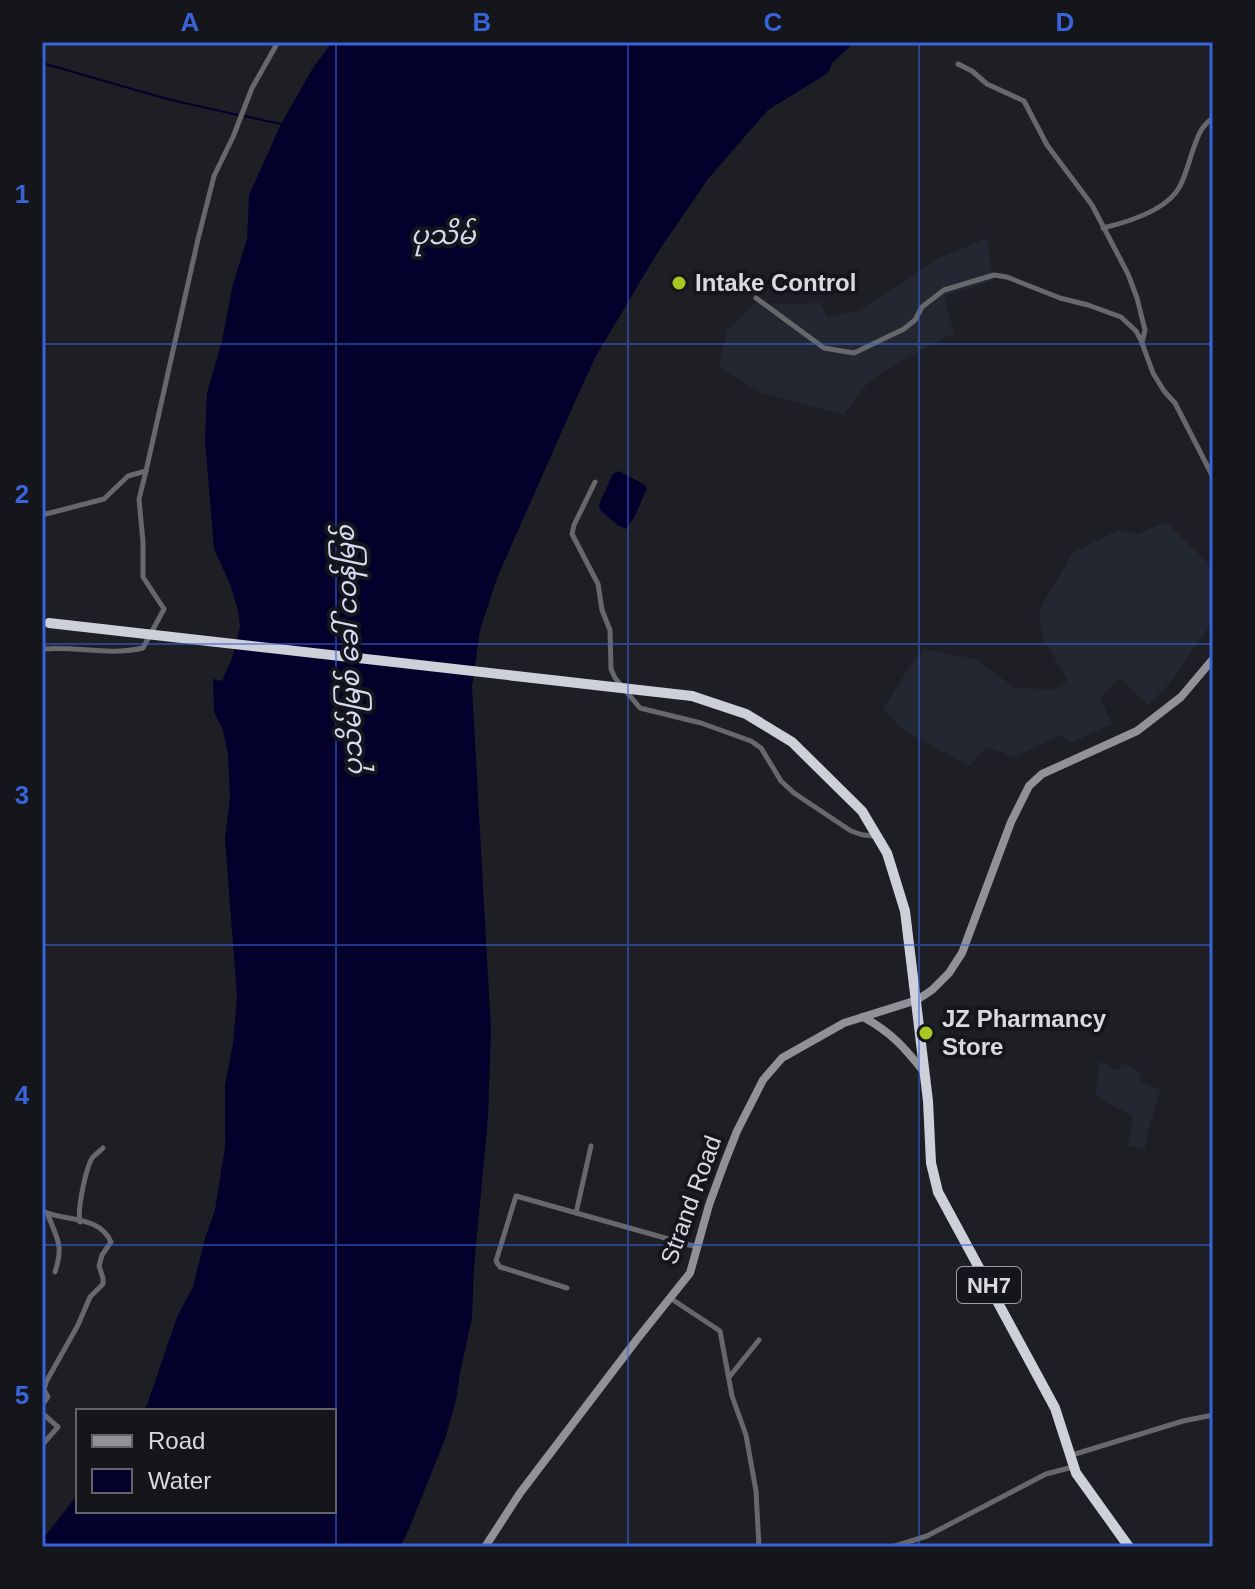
<svg xmlns="http://www.w3.org/2000/svg" width="1255" height="1589" font-family="Arial,'Noto Sans Myanmar',sans-serif">
<rect width="100%" height="100%" fill="#1d1f25"/>
<g fill="#232732">
<path d="M987 238 993 281 944 296 954 333 896 364 869 381 844 415 762 393 719 367 727 330 756 303 804 304 820 302 827 317 855 312 903 283 936 259Z"/>
<path d="M1166 522 1205 560 1213 570V621L1169 684 1148 705 1120 678 1100 697 1112 724 1071 743 1060 735 1015 757 986 747 970 766 904 731 883 709 910 666 924 649 975 659 1014 687 1052 690 1068 680 1043 639 1039 610 1073 553 1118 530 1138 534Z"/>
<path d="M1100 1061 1118 1071 1122 1063 1141 1072 1139 1081 1161 1090 1147 1134 1145 1149 1128 1146 1133 1116 1109 1104 1095 1094Z"/>
</g>
<g fill="#03002c">
<path d="M332 42H855L833 62 828 73 768 110 708 179 656 255 596 356 581 388 497 578 480 630 472 687 491 1031 488 1117 474 1267 472 1318 460 1373 456 1400 445 1439 409 1529 400 1547H42V1540L78 1494V1511H334V1411H142L147 1405 177 1317 193 1287 205 1238 215 1210 225 1147V1085L233 1044 237 997 225 839 230 798 228 754 223 730 214 712 213 679 222 681 232 658 240 627 238 610 230 584 214 549 205 440 207 393 222 341 233 284 247 239 249 195 281 124 313 68Z"/>
<path d="M619 471 645 485 647 488 635 516 626 529 617 525 600 510 599 504 613 474Z"/>
</g>
<g fill="none" stroke-linecap="round" stroke-linejoin="round">
<g stroke="#03002c" stroke-width="2">
<path d="M42 63 167 99 238 115"/>
<path d="M244 116 281 124"/>
</g>
<g stroke="#67686b" stroke-width="5">
<path d="M958 64 972 71 987 84 1024 101 1047 145 1092 205 1128 274 1137 298 1145 330 1142 343 1153 373 1164 391 1175 403 1213 477"/>
<path d="M1103 228C1128 222 1168 210 1180 186 1186 175 1189 161 1193 150 1198 136 1201 126 1213 118"/>
<path d="M756 298 824 348 854 353 904 329 915 320 922 307 944 290 994 275 1007 277 1060 298 1088 305 1121 317 1136 331 1142 342"/>
<path d="M146 471 198 239 214 176 233 137 252 88 278 42"/>
<path d="M595 482 574 525 572 534 598 584 602 610 610 630 611 669 615 678 640 708 701 723 751 741 761 748 781 781 794 793 851 831 863 835 875 836"/>
<path d="M42 515 104 499 128 476 146 471 139 499 143 542V577L164 609 143 648C107 656 78 646 42 649"/>
<path d="M42 1211C66 1222 99 1215 111 1242L102 1255 99 1266 103 1278V1284L90 1297 78 1325 46 1382 44 1390 48 1397 42 1405"/>
<path d="M576 1213 591 1146"/>
<path d="M48 1215C57 1239 64 1245 55 1272"/>
<path d="M80 1222C77 1210 86 1166 93 1157 96 1154 100 1151 103 1148"/>
<path d="M567 1288 507 1269 500 1267 496 1261 516 1196 697 1247"/>
<path d="M670 1298 720 1331 732 1396 746 1435 756 1491 759 1547"/>
<path d="M730 1376 759 1340"/>
<path d="M42 1413 58 1427 42 1445"/>
<path d="M1072 1455 1183 1421 1213 1415"/>
<path d="M892 1547 927 1536 1046 1474 1073 1467"/>
</g>
<g stroke="#909297" stroke-width="8">
<path d="M863 1017C891 1032 905 1048 924 1072"/>
<path d="M485 1547 520 1493 638 1338 690 1273 709 1205 724 1164 737 1131 763 1080 782 1058 844 1023 917 1000 932 990 949 973 962 953 1011 822 1029 786 1042 774 1137 731 1181 697 1213 659"/>
</g>
<path stroke="#cdd0d8" stroke-width="10" d="M692 696 746 714 792 742 862 811 887 853 905 911 928 1101 931 1163 938 1192 1055 1408 1076 1473 1129 1547"/>
<path stroke="#cdd0d8" stroke-width="10" d="M49 623 692 696"/>
</g>
<path fill="none" stroke="#3963d9" stroke-width="2" stroke-opacity="0.55" d="M336 42V1547M628 42V1547M919 42V1547M42 344H1213M42 644H1213M42 945H1213M42 1245H1213"/>
<g fill="#a6c821" stroke="#14161b" stroke-width="3">
<circle cx="679" cy="283" r="8"/>
<circle cx="926" cy="1033" r="8"/>
</g>
<g text-anchor="middle" stroke-width="8" stroke-linejoin="round" paint-order="stroke">
<rect fill="#14161b" stroke="#9e9fa4" stroke-width="2" x="957" y="1267" width="64" height="36" rx="6"/>
<g font-size="22" font-weight="bold" fill="#d9dadf">
<text x="989" y="1293">NH7</text>
</g>
<g font-size="24" font-weight="bold" fill="#d9dadf" stroke="#14161b" text-anchor="start">
<text x="695" y="291">Intake Control</text>
<text x="942" y="1027">JZ Pharmancy<tspan x="942" dy="28">Store</tspan></text>
</g>
<g font-size="24" fill="#d9dadf" stroke="#14161b">
<text transform="translate(691 1200) rotate(-70)" y="8">Strand Road</text>
</g>
<g font-size="26" font-style="italic" fill="#d5dcf1" stroke="#14161b">
<text x="443" y="244">ပုသိမ်</text>
<text transform="translate(349 651) rotate(-92)" y="9">ပုသိမ်မြစ် ခေါ် ငဝန်မြစ်</text>
</g>
</g>
<rect width="1255" height="1589" fill="none" stroke="#14161b" stroke-width="88"/>
<rect x="76" y="1409" width="260" height="104" fill="#14161b" stroke="#636469" stroke-width="2"/>
<rect x="92" y="1435" width="40" height="12" fill="#909297" stroke="#636469" stroke-width="2"/>
<text x="148" y="1449" font-size="24" fill="#d9dadf">Road</text>
<rect x="92" y="1469" width="40" height="24" fill="#03002c" stroke="#636469" stroke-width="2"/>
<text x="148" y="1489" font-size="24" fill="#d9dadf">Water</text>
<rect x="44" y="44" width="1167" height="1501" fill="none" stroke="#3963d9" stroke-width="3"/>
<g font-size="26" text-anchor="middle" font-weight="bold" fill="#3963d9">
<text x="190" y="31">A</text>
<text x="482" y="31">B</text>
<text x="773" y="31">C</text>
<text x="1065" y="31">D</text>
<text x="22" y="203">1</text>
<text x="22" y="503">2</text>
<text x="22" y="804">3</text>
<text x="22" y="1104">4</text>
<text x="22" y="1404">5</text>
</g>
</svg>
